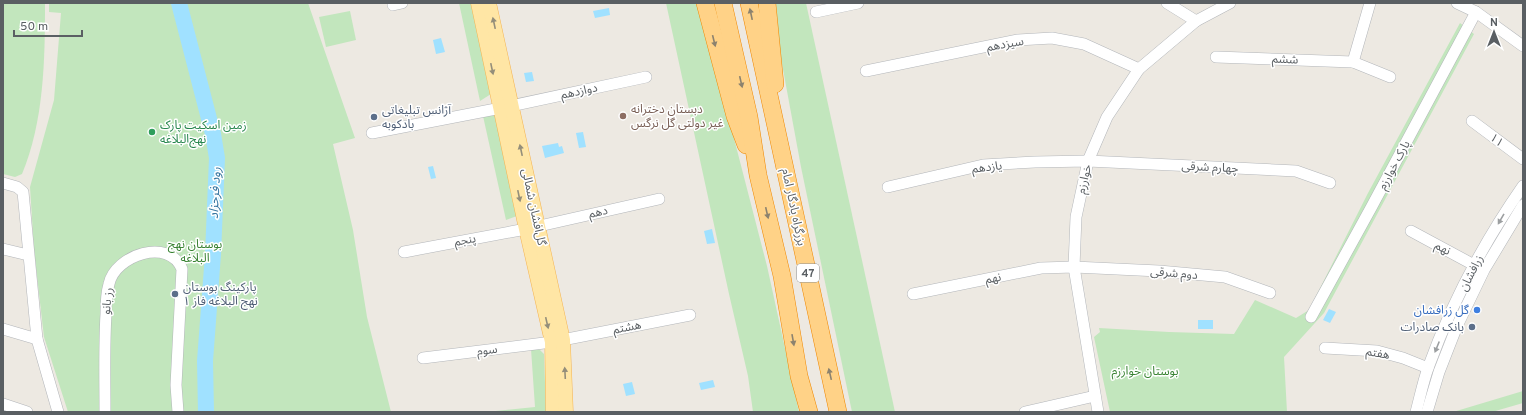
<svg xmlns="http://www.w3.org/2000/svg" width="1526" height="415" font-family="Overpass,'Noto Sans Arabic',sans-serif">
<rect width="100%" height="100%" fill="#ede9e2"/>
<g fill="#c2e6bd">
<path d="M3 3H45C45 60 44 121 22 174L15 177 3 174Z"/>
<path d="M49 3H308L355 138 333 144 353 230 367 317 391 412H68L44 337 34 250 30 187 54 100 61 13 49 12Z"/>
<path d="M459 3H472L491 94 480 101Z"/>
<path d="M666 3H699L767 266 799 412H753L748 376 729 294Z"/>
<path d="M776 3H806L895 412H852L801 167 780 53Z"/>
<path d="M350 11 356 40 326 47 319 17Z"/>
<path d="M1460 23 1474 34 1324 313 1284 357 1287 412H1110L1094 337 1100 332 1099 328 1169 332 1234 334 1255 300 1296 318 1309 310 1368 193Z"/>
<path d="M496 114 517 216 506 220 483 116Z"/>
<path d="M531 349H539L544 354 546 412H486L535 407Z"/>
<path d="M1523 391V403L1492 412H1453Z"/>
</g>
<g fill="#a0e1ff">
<path d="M609 8 610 15 595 18 593 11Z"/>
<path d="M441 38 445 52 436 54 433 40Z"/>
<path d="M532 72 534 81 526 82 524 73Z"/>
<path d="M583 132 586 147 579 148 576 133Z"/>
<path d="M558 143 559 147 562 146 564 153 545 158 542 146Z"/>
<path d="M433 166 436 178 431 179 428 167Z"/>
<path d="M712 229 715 243 707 244 704 231Z"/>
<path d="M1329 309 1336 312 1330 323 1323 320Z"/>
<rect x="1198" y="320" width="15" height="9"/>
<path d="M713 380 715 387 701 390 699 383Z"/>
<path d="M632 382 635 394 626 396 623 384Z"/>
</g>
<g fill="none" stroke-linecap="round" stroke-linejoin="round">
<path stroke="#a0e1ff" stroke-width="16" d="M179 3 213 134 217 158 213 254 205 361 206 412"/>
<defs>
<g id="minor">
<path d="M1167 3 1196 21"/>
<path d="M1457 3 1476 12 1523 46"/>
<path d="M393 5 402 3"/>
<path d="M816 12 858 3"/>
<path d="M1216 57 1353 62 1390 77"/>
<path d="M1353 62 1370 3"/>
<path d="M866 71 1018 40 1052 38 1084 44 1139 69"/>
<path d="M1472 121 1523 159"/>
<path d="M372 133 501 108 646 77"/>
<path d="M3 183 17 187 23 192 37 339 58 412"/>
<path d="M888 187 983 165 1035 162 1088 161 1296 171 1330 183"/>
<path d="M1411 231 1474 265"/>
<path d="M3 249 28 255"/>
<path d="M404 252 526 229 659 199"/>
<path d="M913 294 1041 268 1074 267 1159 271 1225 277 1270 293"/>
<path d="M1311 317 1372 206 1476 12"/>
<path d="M3 329 37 339"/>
<path d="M1325 348 1377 351 1403 358 1428 368"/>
<path d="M423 358 552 342 690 315"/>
<path d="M3 404 27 412"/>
<path d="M105 412C105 379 104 347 106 314 106 304 106 294 109 284 115 255 169 237 182 269L176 385 178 412"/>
<path d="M1025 412 1095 396"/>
<path d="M1098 412 1074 267 1076 217 1088 161 1107 117 1139 69 1196 21 1230 3"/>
<path d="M1416 412C1420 397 1423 382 1428 368 1451 304 1484 242 1523 186"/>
<path d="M1427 412 1439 372 1457 326 1484 270 1523 205"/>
</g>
<g id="major">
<path d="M478 3 526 229 552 342 553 412"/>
<path d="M489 3 563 340 566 412"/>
</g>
<g id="highway">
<path d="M705 3 735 116 746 145"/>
<path d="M723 3 749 117 758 175 782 276 799 376 809 412"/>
<path d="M749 3 838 412"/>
<path d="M767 3 775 84"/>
</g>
</defs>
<use href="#minor" stroke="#b3b6ba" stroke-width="12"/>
<use href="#major" stroke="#f4b454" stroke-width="15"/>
<use href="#highway" stroke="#ef8700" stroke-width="18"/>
<use href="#minor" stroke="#fff" stroke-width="11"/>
<use href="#major" stroke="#ffe6a5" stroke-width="14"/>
<use href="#highway" stroke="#ffd287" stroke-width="17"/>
</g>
<defs><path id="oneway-solid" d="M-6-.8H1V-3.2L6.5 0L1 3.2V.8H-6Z"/></defs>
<g fill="#8c826e">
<use href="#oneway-solid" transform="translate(751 14) rotate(-102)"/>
<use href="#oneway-solid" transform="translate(714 41) rotate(76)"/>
<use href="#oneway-solid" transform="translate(741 82) rotate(77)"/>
<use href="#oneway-solid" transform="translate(767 213) rotate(77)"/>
<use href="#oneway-solid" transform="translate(793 340) rotate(80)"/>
<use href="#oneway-solid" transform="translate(830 374) rotate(-103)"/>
</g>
<g fill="#948e7a">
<use href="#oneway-solid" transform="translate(494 23) rotate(-102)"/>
<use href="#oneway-solid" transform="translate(492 69) rotate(78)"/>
<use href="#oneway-solid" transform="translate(521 150) rotate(-102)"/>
<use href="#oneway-solid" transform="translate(519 196) rotate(78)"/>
<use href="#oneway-solid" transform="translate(547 323) rotate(77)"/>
<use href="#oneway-solid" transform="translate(565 373) rotate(-93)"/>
</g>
<g fill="#9c9fa1">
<use href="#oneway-solid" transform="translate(1501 219) rotate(120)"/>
<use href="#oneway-solid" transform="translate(1437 347) rotate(112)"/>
</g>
<circle fill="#8d6e63" stroke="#fff" stroke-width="1.5" cx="623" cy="116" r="4"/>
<g fill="#5c6f8a" stroke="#fff" stroke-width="1.5">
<circle cx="374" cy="117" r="4"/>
<circle cx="175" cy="294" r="4"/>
<circle cx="1472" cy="327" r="4"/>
</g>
<circle fill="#2e9e5b" stroke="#fff" stroke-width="1.5" cx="152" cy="132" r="4"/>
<circle fill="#3f7fe0" stroke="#fff" stroke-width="1.5" cx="1477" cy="310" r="4"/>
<g text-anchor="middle" stroke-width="3" stroke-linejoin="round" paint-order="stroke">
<rect fill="#fff" stroke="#8c8f92" stroke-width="1" x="797" y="264" width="22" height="18" rx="3"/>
<g font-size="11" font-weight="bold" fill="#5a5f63">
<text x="808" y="277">47</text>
</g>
<g font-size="12" fill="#5a5f63" stroke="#fff">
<text transform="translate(1005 44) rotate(-10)" y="4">سیزدهم</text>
<text transform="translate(1285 59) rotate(2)" y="4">ششم</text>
<text transform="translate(579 91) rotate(-12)" y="4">دوازدهم</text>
<text transform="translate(1497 140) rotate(37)" y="4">۱۱</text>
<text transform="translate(1394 165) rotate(-62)" y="4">پارک خوارزم</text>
<text transform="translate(987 167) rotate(-7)" y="4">یازدهم</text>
<text transform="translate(1210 167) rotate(3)" y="4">چهارم شرقی</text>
<text transform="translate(1084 179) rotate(-77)" y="4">خوارزم</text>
<text transform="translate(534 207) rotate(78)" y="4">گل‌افشان شمالی</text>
<text transform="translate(794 207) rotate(78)" y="4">بزرگراه یادگار امام</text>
<text transform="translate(598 212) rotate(-13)" y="4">دهم</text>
<text transform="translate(465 240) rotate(-11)" y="4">پنجم</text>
<text transform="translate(1443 248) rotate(28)" y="4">نهم</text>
<text transform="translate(1174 273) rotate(5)" y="4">دوم شرقی</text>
<text transform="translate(1471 273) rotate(-63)" y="4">زرافشان</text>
<text transform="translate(993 278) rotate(-11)" y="4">نهم</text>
<text transform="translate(107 301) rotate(-84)" y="4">رز بانو</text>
<text transform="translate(627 327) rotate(-11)" y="4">هشتم</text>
<text transform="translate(487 350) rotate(-7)" y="4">سوم</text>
<text transform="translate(1378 353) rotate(10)" y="4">هفتم</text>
</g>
<g font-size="12" fill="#785e54" stroke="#fff" text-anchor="start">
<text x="631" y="113">دبستان دخترانه<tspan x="631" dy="14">غیر دولتی گل نرگس</tspan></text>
</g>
<g font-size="12" fill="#4e5e75" stroke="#fff" text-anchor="start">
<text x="382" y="114">آژانس تبلیغاتی<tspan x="382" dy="14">بادکوبه</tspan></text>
<text x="183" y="291">پارکینگ بوستان<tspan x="183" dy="14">نهج البلاغه فاز ۱</tspan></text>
<text x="1464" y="331" text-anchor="end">بانک صادرات</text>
</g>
<g font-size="12" fill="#27864d" stroke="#fff" text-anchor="start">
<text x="160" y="129">زمین اسکیت پارک<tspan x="160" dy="14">نهج‌البلاغه</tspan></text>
</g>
<g font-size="12" fill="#388232" stroke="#fff">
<text x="195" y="248">بوستان نهج<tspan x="195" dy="14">البلاغه</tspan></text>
<text x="1145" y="375">بوستان خوارزم</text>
</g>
<g font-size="12" fill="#366cbe" stroke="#fff" text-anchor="end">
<text x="1469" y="314">گل زرافشان</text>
</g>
<g font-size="13" font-style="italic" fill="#3777a1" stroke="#fff">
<text transform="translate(214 193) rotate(-87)" y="5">رود فرحزاد</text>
</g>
</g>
<rect width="1526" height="415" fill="none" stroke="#5a5f63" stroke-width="8"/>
<g transform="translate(1494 32)" stroke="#ffffff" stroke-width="3" paint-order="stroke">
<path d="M0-3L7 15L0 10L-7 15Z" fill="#5a5f63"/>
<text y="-6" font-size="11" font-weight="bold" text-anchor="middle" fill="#5a5f63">N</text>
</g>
<path d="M14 30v6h68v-6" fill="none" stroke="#5a5f63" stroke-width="2"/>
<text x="20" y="30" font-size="12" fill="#5a5f63" stroke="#ffffff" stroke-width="3" paint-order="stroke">50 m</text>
</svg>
